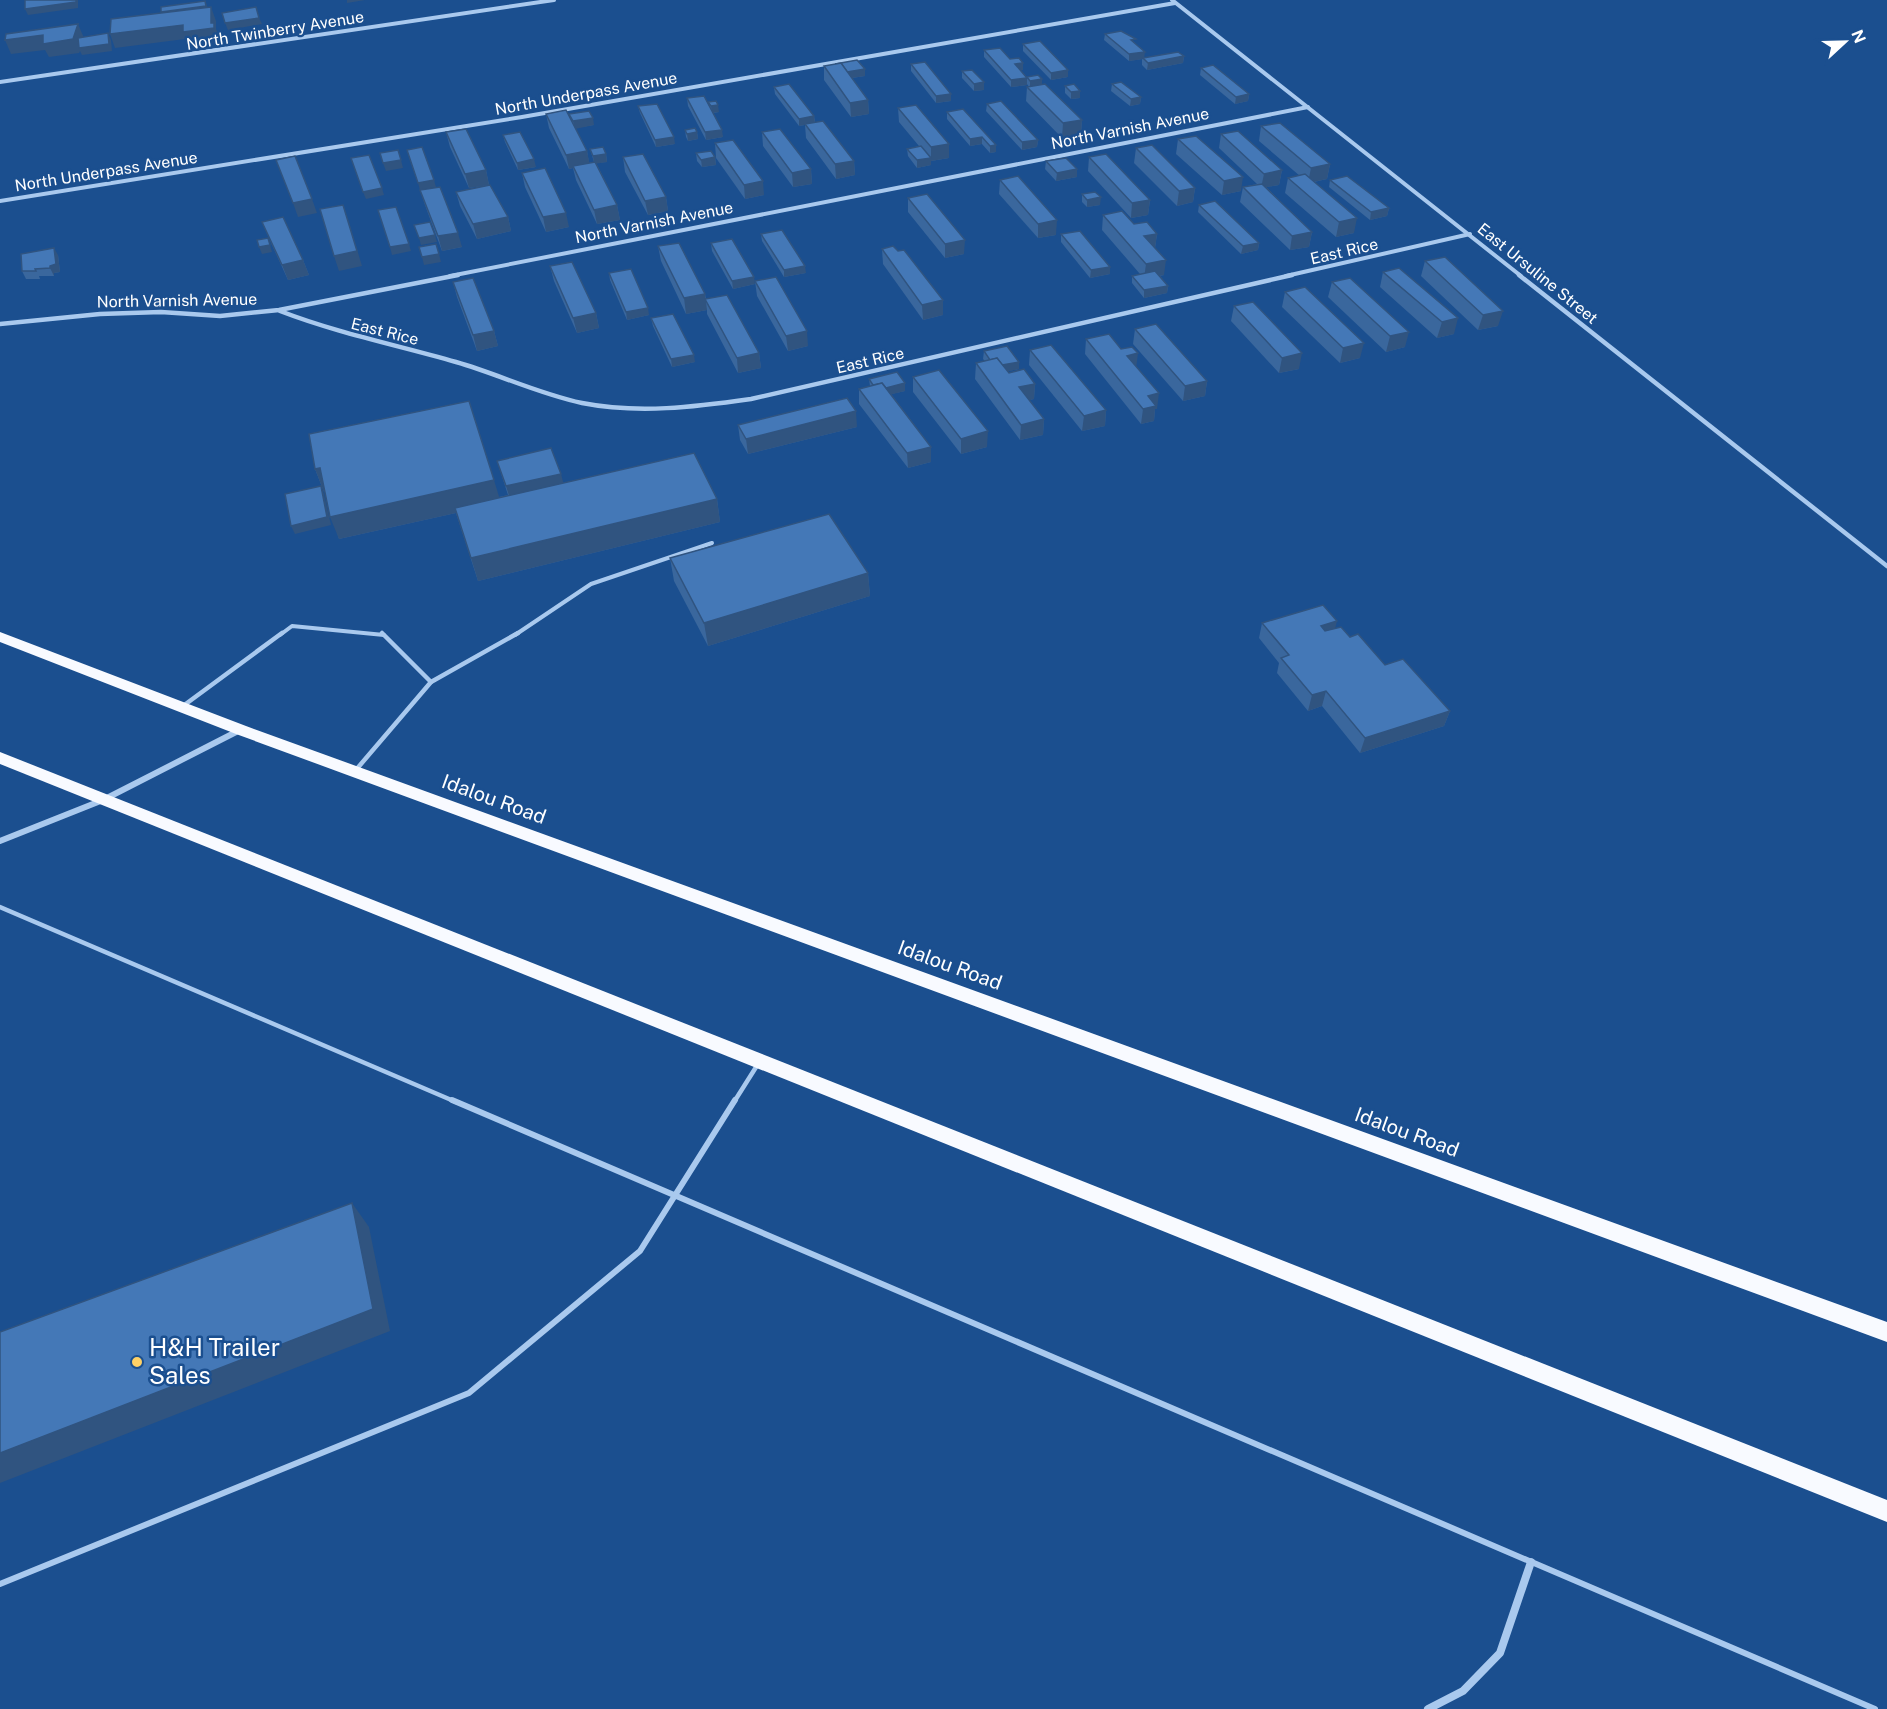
<svg xmlns="http://www.w3.org/2000/svg" width="1887" height="1709" font-family="'Public Sans',sans-serif">
<rect width="100%" height="100%" fill="#1b4f8f"/>
<g fill="none" stroke-linecap="round" stroke-linejoin="round">
<g stroke="#a9c9ee" stroke-width="4">
<path d="M280 635 292 626 384 635"/>
<path d="M515 635 591 584 712 543"/>
</g>
<g stroke="#a9c9ee" stroke-width="4.5">
<path d="M431 682 518 633"/>
<path d="M183 706 282 633"/>
<path d="M355 771 431 682 382 633"/>
<path d="M0 907 456 1102"/>
<path d="M734 1102 758 1064"/>
</g>
<g stroke="#a9c9ee" stroke-width="6">
<path d="M452 1100 1875 1709"/>
<path d="M0 1584 469 1393 640 1251 735 1100"/>
</g>
<g stroke="#a9c9ee" stroke-width="4">
<path d="M1172 0 1521 276"/>
<path d="M0 82 554 0"/>
<path d="M0 201 522 117 1175 3"/>
<path d="M450 276 1308 107"/>
<path d="M1286 276 1470 234"/>
</g>
<g stroke="#a9c9ee" stroke-width="4.5">
<path d="M1519 275 1887 566"/>
<path d="M280 311C337 333 397 345 456 362 498 374 539 394 582 403 638 414 695 407 751 399L1292 275"/>
<path d="M0 324 100 314 161 312 220 316 279 310 458 275"/>
</g>
<path stroke="#a9c9ee" stroke-width="6" d="M0 841 103 800 240 730"/>
<path stroke="#a9c9ee" stroke-width="8" d="M1428 1709 1463 1691 1500 1653 1531 1562"/>
<g fill="#f8faff" fill-rule="evenodd">
<path d="M0 632 246 726 1887 1322V1342L236 734 0 642Z"/>
<path d="M0 752 1887 1500V1522L0 764Z"/>
</g>
</g>
<g fill="#3a679d">
<path d="M1105 34 1135 43 1144 58 1184 56 1183 63 1147 70 1142 65V59L1129 61 1104 40Z"/>
<path d="M1023 44 1068 70V77L1051 80 1023 51Z"/>
<path d="M984 50 1023 63V70H1020L1027 85 1011 87 984 57Z"/>
<path d="M911 64 951 94V101L936 103 911 71Z"/>
<path d="M824 66 865 69V76L852 78 868 100 869 114 851 117 824 80Z"/>
<path d="M1201 68 1249 94 1248 101 1235 104 1200 75Z"/>
<path d="M962 71 984 82V90L974 91 962 78Z"/>
<path d="M1027 77 1042 79V84L1082 120 1081 134 1062 138 1026 101 1027 87H1029L1027 84Z"/>
<path d="M1112 84 1141 97 1140 104 1130 106 1111 91Z"/>
<path d="M1065 86 1080 98 1071 99 1065 93Z"/>
<path d="M774 87 814 116 815 122 854 161 855 175 836 179 806 138 805 125 799 126 775 94Z"/>
<path d="M687 98 709 106 708 102 719 112 713 113 723 137 706 140 688 106Z"/>
<path d="M987 104 1038 140 1037 147 1022 150 986 111Z"/>
<path d="M638 106 675 144 656 147 640 113Z"/>
<path d="M898 108 949 144V158L931 161V165L917 168 908 156 907 149 919 146 899 122Z"/>
<path d="M947 112 996 145V152L990 153 982 144 970 146 947 119Z"/>
<path d="M546 114 570 118 569 114 594 125 575 128 587 151 589 163 594 162 590 149 606 154 607 162 596 163 617 205 620 220 597 224 576 180 573 168 569 169 549 128Z"/>
<path d="M1261 126 1330 164 1327 179 1314 182 1354 233 1336 237 1285 193 1288 178 1300 176 1259 141Z"/>
<path d="M685 130 697 132 698 139 688 141 686 137Z"/>
<path d="M446 132 486 170 489 185 469 188 450 147Z"/>
<path d="M762 132 811 169 812 184 793 187 763 146Z"/>
<path d="M1221 134 1282 170 1279 185 1266 187 1312 232 1309 247 1290 250 1240 202 1243 187 1257 184 1219 148Z"/>
<path d="M503 135 536 167 518 170 505 142Z"/>
<path d="M1178 139 1241 191 1222 195 1176 154Z"/>
<path d="M715 143 764 195 745 199 716 158Z"/>
<path d="M1136 148 1195 188 1193 202 1177 206 1134 163Z"/>
<path d="M696 153 715 157 716 165 702 167 697 161Z"/>
<path d="M623 157 666 197 668 211 648 215 625 172Z"/>
<path d="M1089 157 1150 200 1148 215 1131 218 1088 171Z"/>
<path d="M1046 161 1077 177 1056 181 1045 169Z"/>
<path d="M522 173 569 227 546 232 525 187Z"/>
<path d="M1000 180 1056 235 1038 238 999 194Z"/>
<path d="M1330 180 1389 208 1387 216 1370 220 1329 187Z"/>
<path d="M420 190 462 247 442 251 425 205Z"/>
<path d="M456 192 508 217 511 231 477 239 460 206Z"/>
<path d="M1082 194 1100 205 1087 207 1082 202Z"/>
<path d="M908 198 964 254 945 258 908 212Z"/>
<path d="M1199 205 1259 243 1258 250 1241 254 1198 212Z"/>
<path d="M1103 215 1134 224 1157 234 1155 248 1164 275 1160 276 1168 286 1167 293 1144 298 1132 283V276L1140 274 1102 230Z"/>
<path d="M262 222 303 260 309 275 288 280 268 236Z"/>
<path d="M761 234 806 273 784 277 762 241Z"/>
<path d="M1061 234 1110 267V274L1090 278 1061 242Z"/>
<path d="M711 243 755 284 733 289 712 251Z"/>
<path d="M658 246 705 294 706 299 759 353 761 368 738 373 707 314V310L686 314 661 261Z"/>
<path d="M882 249 943 315 923 320 883 264Z"/>
<path d="M58 255 60 272 54 273V276H39L40 279H26L22 271Z"/>
<path d="M1425 261 1498 326 1478 330 1421 276Z"/>
<path d="M550 266 596 313 599 328 577 333 554 281Z"/>
<path d="M1399 268 1454 334 1437 338 1380 287 1383 272Z"/>
<path d="M609 273 649 315 627 320 610 280Z"/>
<path d="M755 281 808 346 788 351 757 296Z"/>
<path d="M453 282 494 331 498 346 477 351 457 297Z"/>
<path d="M1332 282 1405 347 1386 352 1328 297Z"/>
<path d="M1285 292 1360 358 1340 363 1282 307Z"/>
<path d="M1234 306 1299 369 1279 373 1231 321Z"/>
<path d="M651 318 695 362 672 367 653 326Z"/>
<path d="M1135 329 1207 381 1205 396 1183 401 1133 344Z"/>
<path d="M1086 339 1136 367 1157 409H1155L1154 421 1141 424 1085 354Z"/>
<path d="M1030 350 1106 410 1105 426 1082 431 1029 365Z"/>
<path d="M984 351 1019 362V369L1007 371 1009 373 1035 384 1034 399 1029 400 1044 419 1043 435 1020 440 975 379 976 363 985 361 983 359Z"/>
<path d="M913 377 987 447 961 454 913 392Z"/>
<path d="M869 379 905 391 891 394 931 447V462L908 468 859 404V389L870 386Z"/>
<path d="M738 425 857 427 748 454 740 440Z"/>
<path d="M497 461 563 483 717 499 720 522 478 581 456 513 339 539 325 492H324L315 469 499 497 508 495Z"/>
<path d="M670 558 868 573 870 596 708 646 674 581Z"/>
<path d="M1262 623 1335 629 1350 637 1385 665 1450 711 1444 726 1360 753 1322 706 1308 711 1277 673 1279 663 1259 638Z"/>
</g>
<g fill="#305480">
<path d="M76 0H78V8L28 15 25 9Z"/>
<path d="M347 0H365L347 3Z"/>
<path d="M205 1 208 8 164 19 161 12Z"/>
<path d="M211 7 216 21V29L219 36V42L188 46 185 39 115 48 110 34 183 25 211 23Z"/>
<path d="M259 18 262 24 228 30 225 23Z"/>
<path d="M78 24 84 38 108 33 111 40 112 51 82 55 80 51 79 53 49 57 45 50 11 54 5 40Z"/>
<path d="M1145 52 1144 59 1129 61V54Z"/>
<path d="M1184 56 1183 63 1147 70 1148 63Z"/>
<path d="M1023 63V70L1015 71V64Z"/>
<path d="M865 69V76L845 79V72Z"/>
<path d="M1068 70V77L1051 80V73Z"/>
<path d="M1027 78V85L1011 87V80Z"/>
<path d="M1042 79V86L1030 88V81Z"/>
<path d="M984 82V90L974 91V84Z"/>
<path d="M1080 91V98L1071 99V92Z"/>
<path d="M951 94V101L936 103V96Z"/>
<path d="M1249 94 1248 101 1235 104 1236 97Z"/>
<path d="M1141 97 1140 104 1130 106 1131 99Z"/>
<path d="M868 100 869 114 851 117 850 103Z"/>
<path d="M718 105 719 112 712 113 711 106Z"/>
<path d="M814 116 815 123 799 126V119Z"/>
<path d="M593 118 594 125 575 129 573 121Z"/>
<path d="M1082 120 1081 134 1062 138 1063 123Z"/>
<path d="M722 130 723 137 706 140 705 132Z"/>
<path d="M697 132 698 139 688 141 687 134Z"/>
<path d="M674 137 675 144 656 147 655 140Z"/>
<path d="M982 137V144L970 146V139Z"/>
<path d="M1038 140 1037 147 1022 150V142Z"/>
<path d="M949 144V158L931 161V147Z"/>
<path d="M996 145V152L990 153V146Z"/>
<path d="M587 151 590 166H573V168L569 169 566 155Z"/>
<path d="M606 154 607 162 594 164 593 156Z"/>
<path d="M715 157 716 165 702 167 701 160Z"/>
<path d="M931 158V165L917 168V160Z"/>
<path d="M534 159 536 167 518 170 517 163Z"/>
<path d="M401 160 403 168 386 171 383 163Z"/>
<path d="M854 161 855 175 836 179 835 164Z"/>
<path d="M1330 164 1327 179 1308 183 1311 168Z"/>
<path d="M811 169 812 184 793 187 792 173Z"/>
<path d="M1077 169V177L1056 181 1057 173Z"/>
<path d="M486 170 489 185 469 188 465 174Z"/>
<path d="M1282 170 1279 185 1261 188 1264 174Z"/>
<path d="M1243 177 1241 191 1222 195 1224 181Z"/>
<path d="M434 180 436 187 420 190 418 183Z"/>
<path d="M763 181 764 195 745 199 744 185Z"/>
<path d="M382 188 384 195 366 199 363 192Z"/>
<path d="M1195 188 1193 202 1177 206 1179 191Z"/>
<path d="M666 197 668 211 648 215 645 201Z"/>
<path d="M1101 197 1100 205 1087 207V200Z"/>
<path d="M312 199 317 213 298 217 293 203Z"/>
<path d="M1150 200 1148 215 1131 218 1132 203Z"/>
<path d="M617 205 620 220 597 224 594 210Z"/>
<path d="M1389 208 1387 216 1370 220 1371 212Z"/>
<path d="M566 213 569 227 546 232 543 217Z"/>
<path d="M508 217 511 231 477 239 473 224Z"/>
<path d="M1357 218 1354 233 1336 237 1339 222Z"/>
<path d="M348 219 362 266 339 271 334 256Z"/>
<path d="M1057 220 1056 235 1038 238V224Z"/>
<path d="M1312 232 1309 247 1290 250 1292 236Z"/>
<path d="M458 233 462 247 442 251 438 236Z"/>
<path d="M1157 234 1155 248 1144 236Z"/>
<path d="M435 235 437 242 421 245 419 238Z"/>
<path d="M268 238 272 252 262 254 259 247Z"/>
<path d="M965 240 964 254 945 258V244Z"/>
<path d="M1259 243 1258 250 1241 254 1243 246Z"/>
<path d="M409 244 411 251 392 255 390 247Z"/>
<path d="M54 248 58 255 60 272 54 273V276L50 268V266Z"/>
<path d="M439 254 441 262 424 265 422 257Z"/>
<path d="M303 260 309 275 288 280 282 265Z"/>
<path d="M1166 260 1164 275 1144 279 1146 264Z"/>
<path d="M805 266 806 273 784 277V270Z"/>
<path d="M1110 267V274L1090 278 1091 270Z"/>
<path d="M754 277 755 284 733 289 732 281Z"/>
<path d="M1168 286 1167 293 1144 298V290Z"/>
<path d="M705 294 707 310 686 314 684 298Z"/>
<path d="M943 300V315L923 320 922 305Z"/>
<path d="M648 308 649 315 627 320 626 312Z"/>
<path d="M1503 311 1498 326 1478 330 1483 315Z"/>
<path d="M596 313 599 328 577 333 573 318Z"/>
<path d="M1458 318 1454 334 1437 338 1442 322Z"/>
<path d="M494 331 498 346 477 351 473 335Z"/>
<path d="M807 331 808 346 788 351 786 336Z"/>
<path d="M1409 332 1405 347 1386 352 1390 336Z"/>
<path d="M1364 343 1360 358 1340 363 1343 348Z"/>
<path d="M759 353 761 368 738 373 737 358Z"/>
<path d="M1138 353 1136 369 1127 356Z"/>
<path d="M1302 353 1299 369 1279 373 1282 358Z"/>
<path d="M694 355 695 362 672 367 671 359Z"/>
<path d="M1019 362V369L995 374V366Z"/>
<path d="M1207 381 1205 396 1183 401 1185 386Z"/>
<path d="M905 383V391L877 398V390Z"/>
<path d="M1035 384 1034 399 1019 403V387Z"/>
<path d="M1159 393 1157 409H1155L1154 421 1141 424 1143 409 1148 396Z"/>
<path d="M1106 410 1105 426 1082 431 1084 416Z"/>
<path d="M856 411 857 427 748 454 746 439Z"/>
<path d="M1044 419 1043 435 1020 440 1021 425Z"/>
<path d="M988 431 987 447 961 454V439Z"/>
<path d="M931 447V462L908 468 907 453Z"/>
<path d="M320 468 329 491 324 492 315 469Z"/>
<path d="M561 474 565 489 511 502 506 486Z"/>
<path d="M494 480 501 503 339 539 330 517Z"/>
<path d="M321 486 324 494 331 525 295 534 291 526Z"/>
<path d="M717 499 720 522 478 581 471 558Z"/>
<path d="M868 573 870 596 708 646 704 623Z"/>
<path d="M1337 621 1333 637 1316 642 1321 626Z"/>
<path d="M1326 691 1322 706 1308 711 1312 695Z"/>
<path d="M1450 711 1444 726 1360 753 1365 738Z"/>
<path d="M352 1203 369 1227 390 1331 0 1483V1453Z"/>
</g>
<g fill="#4478b7" stroke="#305480" stroke-width="1.5">
<path d="M25 0H76V2L25 9Z"/>
<path d="M205 1 206 6 161 12V7Z"/>
<path d="M211 7V23H214V28L183 32V25L110 34 111 19Z"/>
<path d="M256 7 259 18 225 23 222 13Z"/>
<path d="M78 24 73 39 43 44V35L5 40 6 34Z"/>
<path d="M1121 31 1136 39 1131 40 1145 52 1129 54 1105 34Z"/>
<path d="M108 33 109 44 79 48 78 38Z"/>
<path d="M1040 41 1068 70 1051 73 1023 44Z"/>
<path d="M1000 48 1010 59 1019 58 1023 63 1015 64 1027 78 1011 80 984 50Z"/>
<path d="M1178 52 1184 56 1148 63 1143 58Z"/>
<path d="M857 60 865 69 847 72 841 63 835 64Z"/>
<path d="M925 62 951 94 936 96 911 64Z"/>
<path d="M841 63 868 100 850 103 824 66Z"/>
<path d="M1213 65 1249 94 1236 97 1201 68Z"/>
<path d="M972 70 984 82 974 84 962 71Z"/>
<path d="M1038 75 1042 79 1030 81 1027 77Z"/>
<path d="M1121 82 1141 97 1131 99 1112 84Z"/>
<path d="M789 84 814 116 799 119 774 87Z"/>
<path d="M1045 84 1082 120 1063 123 1027 87Z"/>
<path d="M1074 84 1080 91 1071 92 1065 86Z"/>
<path d="M704 96 722 130 705 132 687 98Z"/>
<path d="M716 101 718 105 711 106 708 102Z"/>
<path d="M1001 101 1038 140 1022 142 987 104Z"/>
<path d="M657 104 674 137 655 140 638 106Z"/>
<path d="M916 105 949 144 931 147 898 108Z"/>
<path d="M963 109 996 145 990 146 982 137 970 139 947 112Z"/>
<path d="M566 110 587 151 566 155 546 114Z"/>
<path d="M589 111 593 118 573 121 569 114Z"/>
<path d="M823 121 854 161 835 164 805 124Z"/>
<path d="M1280 123 1330 164 1311 168 1261 126Z"/>
<path d="M695 128 697 132 687 134 685 130Z"/>
<path d="M466 129 486 170 465 174 446 132Z"/>
<path d="M780 129 811 169 792 173 762 132Z"/>
<path d="M1238 131 1282 170 1264 174 1221 134Z"/>
<path d="M520 132 534 159 517 163 503 135Z"/>
<path d="M1196 136 1243 177 1224 181 1178 139Z"/>
<path d="M733 140 763 181 744 185 715 143Z"/>
<path d="M1152 145 1195 188 1179 191 1136 148Z"/>
<path d="M921 146 931 158 917 160 907 149Z"/>
<path d="M422 147 434 180 418 183 407 150Z"/>
<path d="M603 147 606 154 593 156 590 149Z"/>
<path d="M398 150 401 160 383 163 380 153Z"/>
<path d="M711 151 715 157 701 160 696 153Z"/>
<path d="M643 154 666 197 645 201 623 157Z"/>
<path d="M1106 154 1150 200 1132 203 1089 157Z"/>
<path d="M369 155 382 188 363 192 351 158Z"/>
<path d="M295 156 312 199 293 203 276 160Z"/>
<path d="M1066 158 1077 169 1057 173 1046 161Z"/>
<path d="M595 162 617 205 594 210 573 166Z"/>
<path d="M545 168 566 213 543 217 522 173Z"/>
<path d="M1305 174 1357 218 1339 222 1288 178Z"/>
<path d="M1018 176 1057 220 1038 224 1000 180Z"/>
<path d="M1347 176 1389 208 1371 212 1330 180Z"/>
<path d="M1262 184 1312 232 1292 236 1243 187Z"/>
<path d="M490 185 508 217 473 224 456 192Z"/>
<path d="M440 187 458 233 438 236 420 190Z"/>
<path d="M1095 192 1101 197 1087 200 1082 194Z"/>
<path d="M927 194 965 240 945 244 908 198Z"/>
<path d="M1215 201 1259 243 1243 246 1199 205Z"/>
<path d="M343 205 357 251 334 256 320 209Z"/>
<path d="M396 207 409 244 390 247 378 210Z"/>
<path d="M1122 211 1134 224 1147 222 1157 234 1144 236 1166 260 1146 264 1103 215Z"/>
<path d="M283 217 303 260 282 265 262 222Z"/>
<path d="M430 222 435 235 419 238 414 225Z"/>
<path d="M782 230 805 266 784 270 761 234Z"/>
<path d="M1080 231 1110 267 1091 270 1061 234Z"/>
<path d="M268 238 270 245 259 247 257 240Z"/>
<path d="M732 239 754 277 732 281 711 243Z"/>
<path d="M679 243 705 294 684 298 658 246Z"/>
<path d="M436 244 439 254 422 257 419 247Z"/>
<path d="M893 246 898 251 904 250 943 300 922 305 882 249Z"/>
<path d="M54 248 56 264 50 266V268L35 269 36 271H22L21 254Z"/>
<path d="M1445 257 1503 311 1483 315 1425 261Z"/>
<path d="M572 262 596 313 573 318 550 266Z"/>
<path d="M1399 268 1458 318 1442 322 1383 272Z"/>
<path d="M631 269 648 308 626 312 609 273Z"/>
<path d="M1155 271 1168 286 1144 290 1132 276Z"/>
<path d="M776 277 807 331 786 336 755 281Z"/>
<path d="M473 278 494 331 473 335 453 282Z"/>
<path d="M1350 278 1409 332 1390 336 1332 282Z"/>
<path d="M1305 287 1364 343 1343 348 1285 292Z"/>
<path d="M727 295 759 353 737 358 705 299Z"/>
<path d="M1253 302 1302 353 1282 358 1234 306Z"/>
<path d="M673 314 694 355 671 359 651 318Z"/>
<path d="M1156 324 1207 381 1185 386 1135 329Z"/>
<path d="M1109 334 1121 349 1132 347 1138 353 1127 356 1159 393 1148 396 1156 406 1143 409 1086 339Z"/>
<path d="M1051 345 1106 410 1084 416 1030 350Z"/>
<path d="M1007 346 1019 362 1002 365 997 358 990 360 984 351Z"/>
<path d="M997 358 1009 373 1024 369 1035 384 1019 387 1044 419 1021 425 976 363Z"/>
<path d="M939 370 988 431 961 439 913 377Z"/>
<path d="M897 372 905 383 886 388 882 383 873 385 869 379Z"/>
<path d="M882 383 931 447 907 453 859 389Z"/>
<path d="M847 398 856 411 746 439 738 425Z"/>
<path d="M469 401 494 480 330 517 320 468 315 469 309 434Z"/>
<path d="M551 448 561 474 506 486 497 461Z"/>
<path d="M694 453 717 499 471 558 455 508Z"/>
<path d="M321 486 327 517 291 526 285 494Z"/>
<path d="M829 514 868 573 704 623 670 558Z"/>
<path d="M1323 605 1337 621 1321 626 1325 631 1341 627 1350 637 1358 634 1385 665 1403 659 1450 711 1365 738 1326 691 1312 695 1281 658 1289 655 1262 623Z"/>
<path d="M352 1203 373 1309 0 1453V1332Z"/>
</g>
<circle fill="#ffd166" stroke="#1b4f8f" stroke-width="2" cx="137" cy="1362" r="6"/>
<g text-anchor="middle" stroke-width="5" stroke-linejoin="round" paint-order="stroke">
<g font-size="16" fill="#fff" stroke="#1b4f8f">
<text transform="translate(275 30) rotate(-9)" y="6">North Twinberry Avenue</text>
<text transform="translate(586 93) rotate(-10)" y="6">North Underpass Avenue</text>
<text transform="translate(1130 128) rotate(-11)" y="6">North Varnish Avenue</text>
<text transform="translate(106 171) rotate(-9)" y="6">North Underpass Avenue</text>
<text transform="translate(654 222) rotate(-11)" y="6">North Varnish Avenue</text>
<text transform="translate(1344 251) rotate(-13)" y="6">East Rice</text>
<text transform="translate(1538 273) rotate(39)" y="6">East Ursuline Street</text>
<text transform="translate(177 300) rotate(-1)" y="6">North Varnish Avenue</text>
<text transform="translate(385 331) rotate(14)" y="6">East Rice</text>
<text transform="translate(870 360) rotate(-13)" y="6">East Rice</text>
</g>
<g font-size="20" fill="#fff" stroke="#1b4f8f">
<text transform="translate(494 799) rotate(20)" y="7">Idalou Road</text>
<text transform="translate(950 965) rotate(20)" y="7">Idalou Road</text>
<text transform="translate(1407 1132) rotate(20)" y="7">Idalou Road</text>
</g>
<g font-size="24" fill="#fff" stroke="#1b4f8f" text-anchor="start">
<text x="149" y="1356">H&amp;H Trailer<tspan x="149" dy="28">Sales</tspan></text>
</g>
</g>
<g transform="translate(1845 42) rotate(68)" stroke="#1b4f8f" stroke-width="4.5" paint-order="stroke">
<path d="M0-4.5L10 22L0 15L-10 22Z" fill="#ffffff"/>
<text y="-9" font-size="16" font-weight="bold" text-anchor="middle" fill="#ffffff">N</text>
</g>
</svg>
